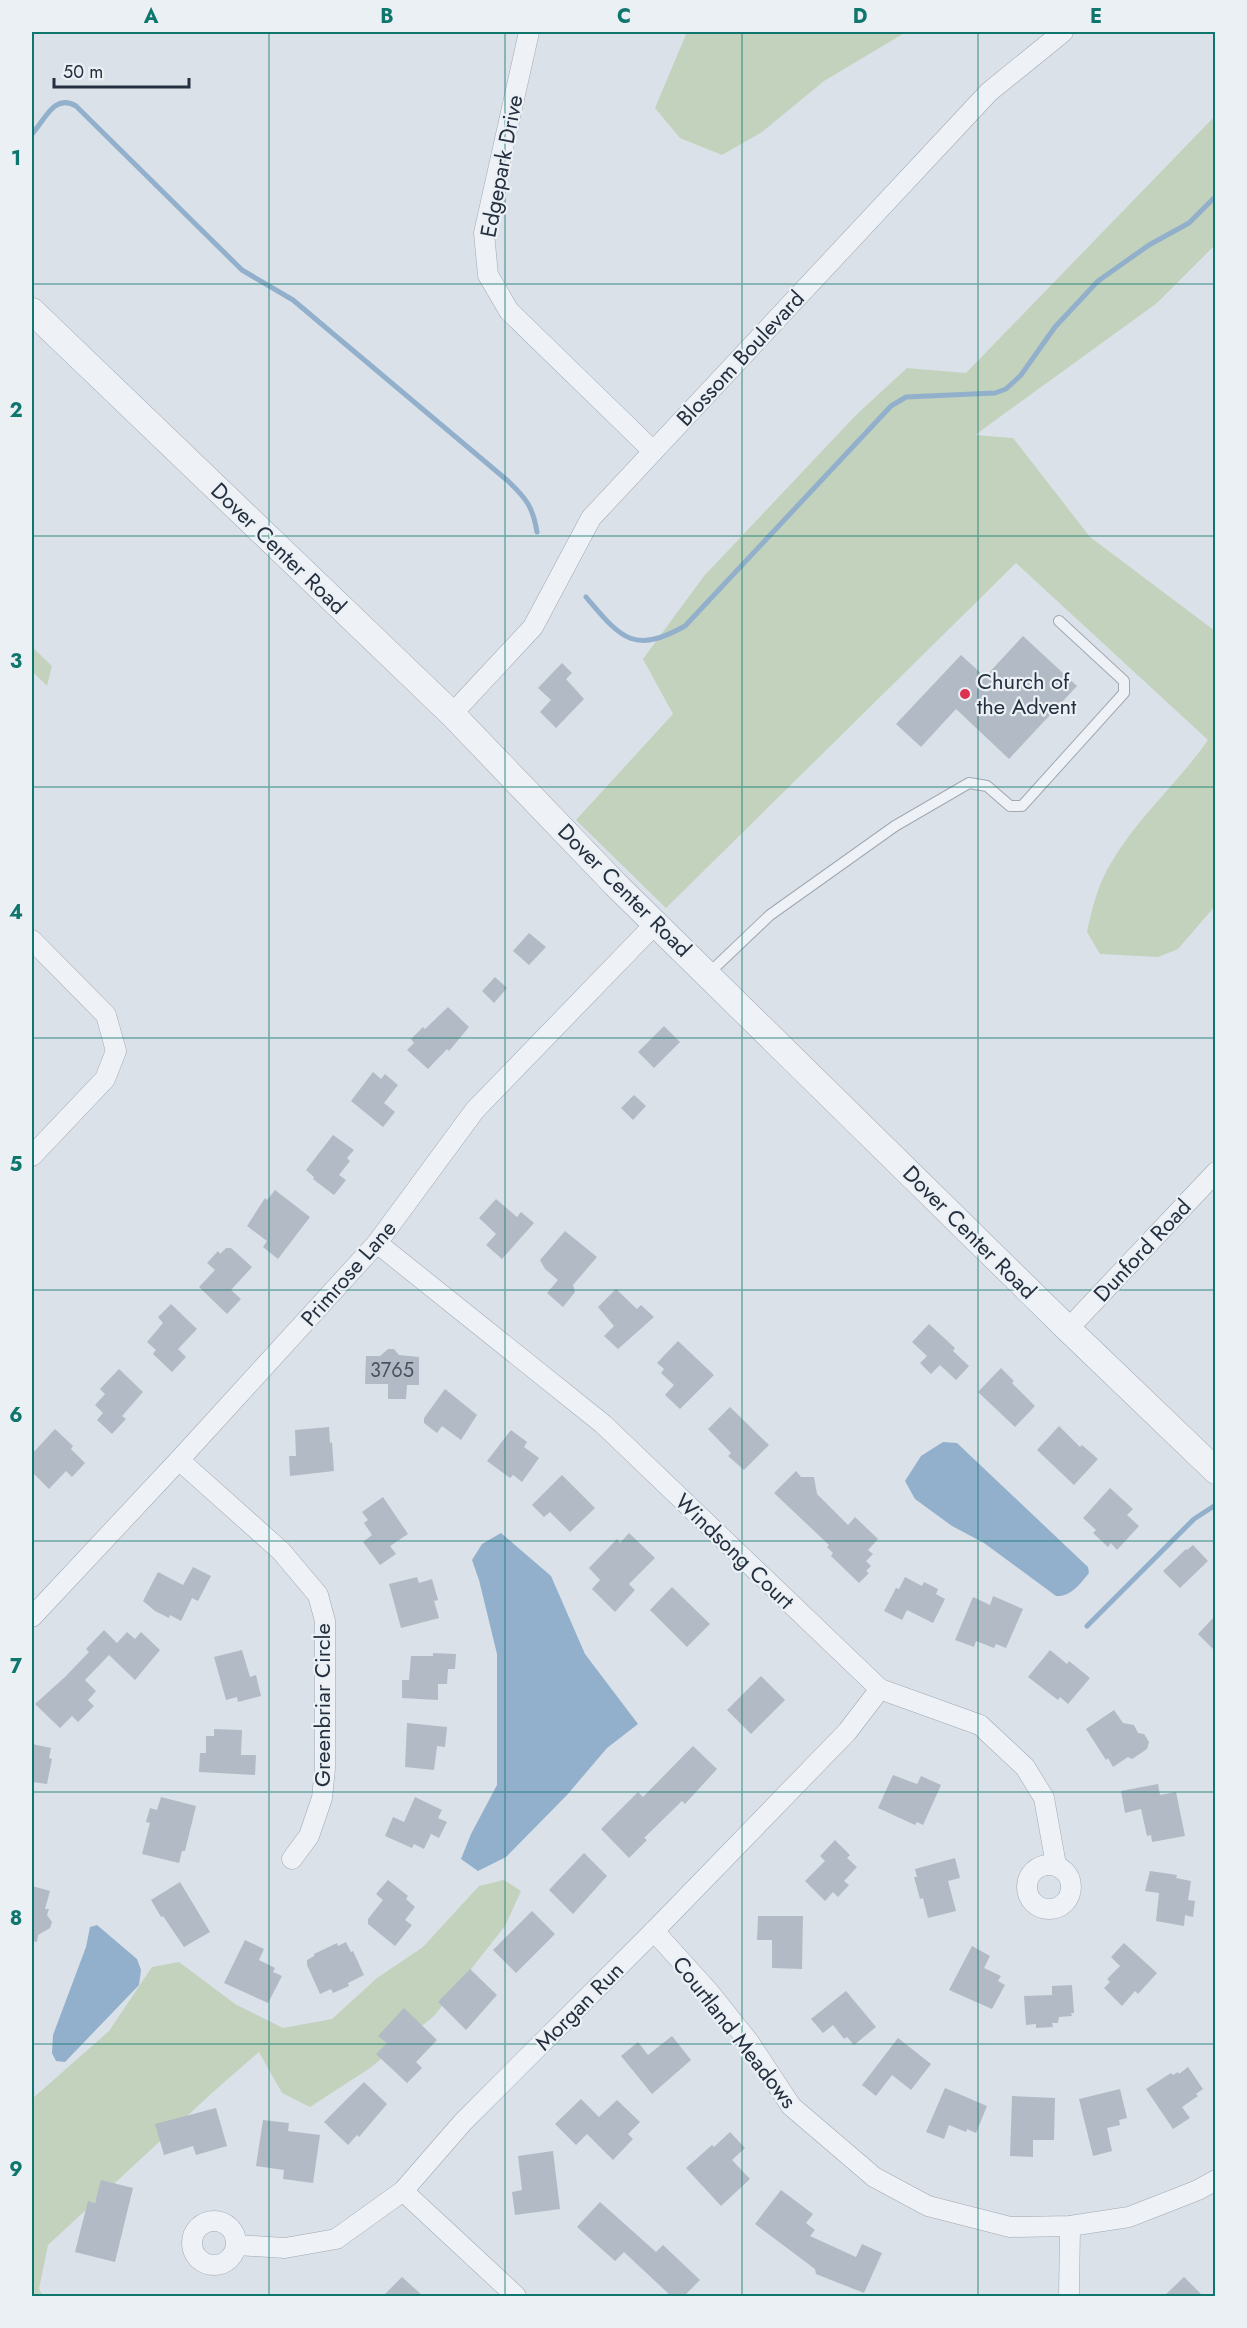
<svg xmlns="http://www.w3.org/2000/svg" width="1247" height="2328" font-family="Jost,sans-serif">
<rect width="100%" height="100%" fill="#dbe1e8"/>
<g fill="#c2d2bc">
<path d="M687 32H906L824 81 762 132 722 155 680 138 655 108Z"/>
<path d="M1215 116V245L1157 303 975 435 1013 438 1090 537 1215 631V906L1178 949 1158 957 1100 954 1087 932C1092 908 1098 884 1111 863 1137 818 1178 783 1208 740L1016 563 666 908 576 820 673 714 643 659 704 576 857 414 907 368 966 373Z"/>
<path d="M32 647 52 666 47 686 32 671Z"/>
<path d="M504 1880 521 1891 505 1926 434 2016 370 2068 310 2107 282 2093 259 2052 213 2092 48 2245 39 2289 43 2296H32V2099L109 2031 152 1967 179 1962 235 2004 283 2028 332 2019 377 1978 423 1947 479 1886Z"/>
</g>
<g fill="#92b0cc">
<path d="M943 1442 957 1443 1088 1567 1089 1573C1080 1584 1071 1597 1056 1596L984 1543 952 1526 915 1499 905 1481 921 1456Z"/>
<path d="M501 1533 551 1576 585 1654 638 1724 607 1748 567 1795 506 1857 478 1871 461 1859 471 1834 497 1785V1654L479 1580 472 1560 482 1544Z"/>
<path d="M97 1925 137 1959 141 1970 139 1985 65 2062 56 2061 52 2053 53 2035 86 1947 90 1927Z"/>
</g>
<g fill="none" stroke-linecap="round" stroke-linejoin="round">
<g stroke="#92b0cc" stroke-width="5">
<path d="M32 134C45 120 54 93 76 106L242 270 293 300 508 481C526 498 533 507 537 532"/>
<path d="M586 597C621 638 633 655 685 626L891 406 906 397 995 393 1006 389 1021 375 1055 327 1098 281 1149 245 1189 223 1216 196"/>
<path d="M1087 1626 1194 1519 1214 1506"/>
</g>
</g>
<g fill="#b2bac5">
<path d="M1023 636 1077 686 1009 759 956 709 921 747 896 724 961 655 985 677Z"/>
<path d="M562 663 572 673 566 679 584 699 556 728 540 712 551 700 538 688Z"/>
<path d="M529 933 546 947 529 965 513 951Z"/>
<path d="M495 977 507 988 494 1003 482 991Z"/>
<path d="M448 1007 469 1027 449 1051 447 1049 428 1069 407 1050 414 1043 411 1039 423 1027 425 1029Z"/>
<path d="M664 1026 680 1042 654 1068 638 1052Z"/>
<path d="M373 1072 381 1079 385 1074 398 1085 384 1103 395 1112 383 1127 351 1101Z"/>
<path d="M634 1095 646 1106 633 1120 621 1108Z"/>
<path d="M333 1135 354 1150 347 1158 350 1161 339 1175 346 1180 334 1195 313 1179 314 1177 306 1170Z"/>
<path d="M275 1190 310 1217 278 1259 263 1247 267 1241 247 1226 265 1198 267 1200Z"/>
<path d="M496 1199 517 1217 521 1212 534 1223 502 1259 486 1245 496 1234 479 1218Z"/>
<path d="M565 1231 597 1257 573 1285 575 1292 563 1307 547 1293 558 1280 545 1269 540 1260Z"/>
<path d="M226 1248H231L252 1267 231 1290 241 1299 227 1314 199 1287 215 1270 207 1263 218 1251 220 1254Z"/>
<path d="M616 1289 637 1309 641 1305 654 1317 618 1349 604 1336 614 1326 598 1307Z"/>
<path d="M171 1304 197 1329 178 1349 186 1357 172 1372 153 1354 156 1350 147 1342 163 1323 158 1317Z"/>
<path d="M929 1324 955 1348 953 1351 969 1366 956 1380 940 1365 931 1374 920 1363 927 1356 912 1342Z"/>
<path d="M678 1341 714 1375 680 1409 665 1395 674 1385 661 1373 664 1369 657 1363Z"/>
<path d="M388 1349H394L399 1355 419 1357V1385H407L406 1399H388V1384H365L366 1356H380Z"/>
<path d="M1001 1368 1014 1381 1012 1383 1035 1406 1015 1427 978 1392Z"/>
<path d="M119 1369 143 1392 122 1416 126 1419 112 1434 97 1420 103 1413 95 1405 105 1394 100 1389Z"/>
<path d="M445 1389 477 1415 461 1440 442 1426 437 1433 424 1423V1418Z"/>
<path d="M730 1407 769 1445 744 1470 728 1456 731 1453 708 1429Z"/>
<path d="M1059 1426 1080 1447 1082 1445 1098 1459 1074 1485 1037 1450Z"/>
<path d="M329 1427 330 1443 332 1442 334 1471 290 1476 289 1456H296L295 1430Z"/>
<path d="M55 1429 73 1446 71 1449 85 1463 72 1477 66 1471 49 1489 32 1472V1454Z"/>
<path d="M511 1430 527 1442 524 1447 539 1458 522 1482 513 1475 510 1478 487 1461Z"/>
<path d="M796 1471 801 1477H814L817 1494 848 1525 855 1517 878 1539 868 1550 873 1554 866 1561 871 1566 866 1571 869 1573 859 1583 831 1556 833 1553 827 1547 829 1545 774 1493Z"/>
<path d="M562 1475 595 1508 570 1532 550 1512 544 1517 532 1505Z"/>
<path d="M1110 1488 1133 1509 1127 1515 1139 1526 1117 1550 1111 1543 1108 1547 1093 1533 1096 1530 1083 1518Z"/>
<path d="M383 1497 408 1534 390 1546 396 1554 380 1565 363 1542 372 1535 364 1523 368 1520 362 1512Z"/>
<path d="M629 1533 655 1558 629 1584 635 1590 615 1612 592 1589 600 1580 589 1568 617 1539 620 1543Z"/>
<path d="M1193 1545 1208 1561 1180 1588 1163 1571 1186 1549 1187 1550Z"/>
<path d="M193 1567 211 1576 198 1601 192 1598 181 1621 170 1615 169 1618 155 1611 143 1601 158 1572 183 1585Z"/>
<path d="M417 1577 419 1583 432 1579 438 1600 434 1601 439 1618 401 1628 389 1584Z"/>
<path d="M905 1577 922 1586 924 1582 938 1589 936 1594 945 1599 933 1623 907 1610 902 1620 884 1611 896 1588 899 1589Z"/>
<path d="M672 1587 710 1624 687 1647 650 1610Z"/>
<path d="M993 1596 1023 1609 1006 1648 996 1644 994 1648 976 1641 974 1647 955 1640 973 1597 990 1605Z"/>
<path d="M1215 1616V1651L1198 1634Z"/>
<path d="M104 1630 117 1643 127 1632 135 1639 141 1632 160 1650 135 1680 109 1655 85 1680 96 1691 88 1700 94 1706 78 1722 72 1716 60 1728 35 1704 65 1677 89 1652 86 1649Z"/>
<path d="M242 1650 250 1677 256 1675 261 1696 238 1702 237 1697 226 1700 214 1657Z"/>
<path d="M1050 1650 1067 1664 1069 1661 1090 1678 1068 1704 1060 1697 1058 1700 1028 1677Z"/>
<path d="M433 1653 456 1654 455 1669H448L447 1684H438V1700L402 1698V1680H409L411 1656H433Z"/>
<path d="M761 1676 785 1700 751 1734 727 1710Z"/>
<path d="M1114 1710 1123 1723 1134 1725 1138 1733 1144 1734 1149 1742 1147 1749 1132 1759 1128 1757 1113 1767 1108 1758 1106 1760 1086 1729Z"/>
<path d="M407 1723 447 1727 445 1747 437 1746 434 1770 405 1767Z"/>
<path d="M214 1729 242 1730 241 1755H256L255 1775 199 1772 200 1753H206V1736H214Z"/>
<path d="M32 1744 51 1748 49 1758 52 1759 47 1784 32 1782Z"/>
<path d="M693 1746 717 1769 685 1804 682 1801 644 1838 647 1840 629 1858 601 1829 638 1792 643 1797Z"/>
<path d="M893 1775 917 1784 921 1776 941 1785 923 1825 917 1822 915 1825 878 1808Z"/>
<path d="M1158 1784 1160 1795 1176 1792 1185 1836 1152 1842 1151 1835 1147 1836 1141 1809 1125 1813 1121 1791Z"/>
<path d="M161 1797 196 1806 185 1851H182L179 1863 142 1854 150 1823 146 1822 150 1808 157 1810Z"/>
<path d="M415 1797 442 1810 438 1818 447 1822 439 1838 431 1834 424 1849 414 1844 412 1848 385 1836 393 1817 404 1822Z"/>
<path d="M835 1840 850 1855 847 1858 857 1867 844 1881 849 1885 838 1897 833 1892 825 1901 805 1881 825 1861 820 1856Z"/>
<path d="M584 1853 607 1876 573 1914 549 1890Z"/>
<path d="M955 1858 960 1878 948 1881 956 1911 928 1918 923 1898 920 1899 914 1877H917L915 1869Z"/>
<path d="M1150 1871 1177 1875 1176 1878 1191 1881 1188 1900 1195 1901 1193 1917 1185 1915 1184 1926 1156 1921 1159 1893 1145 1891Z"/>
<path d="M388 1880 408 1896 406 1899 415 1907 405 1920 412 1925 395 1946 368 1924V1919L383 1900 376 1894Z"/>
<path d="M180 1882 210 1932 184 1947 163 1916 161 1917 151 1900Z"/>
<path d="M32 1886 50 1891 45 1909H49L47 1915 52 1922 50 1928 38 1935 37 1942 32 1941Z"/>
<path d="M532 1911 555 1934 516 1973 493 1950Z"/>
<path d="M758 1916H803L802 1969 772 1968V1940H757Z"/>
<path d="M245 1940 264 1949 259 1960 275 1968 273 1972 282 1976 268 2003 224 1983Z"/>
<path d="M346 1942 351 1952 353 1951 364 1975 348 1983 349 1986 333 1993 331 1989 320 1994 307 1965V1960L314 1956V1954L337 1943 338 1946Z"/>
<path d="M1124 1943 1157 1973 1138 1994 1135 1991 1122 2006 1104 1988 1110 1982 1107 1979 1120 1966 1111 1957Z"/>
<path d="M972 1946 990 1956 984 1968 1001 1976 998 1981 1005 1985 992 2009 949 1990Z"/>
<path d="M470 1969 497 1995 466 2030 438 2002Z"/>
<path d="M1072 1985 1074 2013H1071L1072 2016 1059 2017 1058 2023H1052L1053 2027 1036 2028V2024L1026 2025 1024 1996 1052 1995V1986Z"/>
<path d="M846 1991 876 2027 854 2045 847 2037 844 2039 833 2025 823 2033 811 2019Z"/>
<path d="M404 2008 437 2040 416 2062 422 2068 407 2083 376 2054 387 2043 378 2036Z"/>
<path d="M672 2036 691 2060 652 2094 621 2056 638 2042 648 2055Z"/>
<path d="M898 2038 931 2064 911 2090 892 2075 876 2096 862 2085Z"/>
<path d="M1188 2067 1203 2089 1196 2094 1198 2096 1182 2107 1190 2118 1173 2129 1146 2089 1171 2073 1173 2075 1178 2072 1179 2074Z"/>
<path d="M364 2082 387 2104 359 2137 357 2135 348 2145 324 2122Z"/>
<path d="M945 2088 987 2106 976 2133 967 2129 966 2132 949 2125 944 2139 926 2132Z"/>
<path d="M1120 2089 1127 2118 1119 2120 1120 2125 1107 2128 1112 2151 1093 2156 1079 2099Z"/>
<path d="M1012 2096 1055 2098 1054 2140H1033V2157L1010 2156Z"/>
<path d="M581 2099 599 2117 617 2100 640 2122 628 2134 633 2139 613 2160 587 2134 576 2145 555 2124Z"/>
<path d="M216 2108 227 2146 196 2155 193 2146 164 2155 155 2124Z"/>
<path d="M263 2120 289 2123 288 2131 320 2135 313 2183 283 2179 284 2170 256 2166Z"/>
<path d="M730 2132 745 2148 732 2160 750 2179 721 2206 686 2168 712 2145 714 2147Z"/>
<path d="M553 2151 560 2209 515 2215 512 2192 522 2190 518 2156Z"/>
<path d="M101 2180 133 2188 115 2262 75 2252 88 2201 95 2203Z"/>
<path d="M781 2190 813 2214 806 2223 815 2230 810 2236 856 2257 862 2244 882 2253 864 2293 816 2274 815 2269 755 2224Z"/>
<path d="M600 2202 656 2252 663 2245 700 2280 684 2296H671L624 2252 615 2261 577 2227Z"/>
<path d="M402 2277 423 2296H383Z"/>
<path d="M1184 2277 1203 2296H1164Z"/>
</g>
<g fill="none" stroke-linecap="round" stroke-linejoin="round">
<defs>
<path id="service" d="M708 974 770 915 895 826 969 783 987 786 1010 806H1022L1124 693V681L1059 621"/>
<g id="minor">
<path d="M529 32 484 233 488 275 509 311 653 451"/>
<path d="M452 714 533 627 591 518 989 92 1063 32"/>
<path d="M32 940 106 1015 116 1051 105 1079 32 1156"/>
<path d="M377 1243 603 1424 880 1689 980 1725 1025 1767 1044 1798 1056 1865"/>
<path d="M1068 1329 1216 1172"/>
<path d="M179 1460 281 1551 318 1595 325 1621V1768L322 1798 309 1836 292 1859"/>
<path d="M32 1617 179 1460 377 1243 475 1110 656 923"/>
<circle cx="1049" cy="1887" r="22"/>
<path d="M654 1931 709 1992 749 2042 791 2106 874 2177 928 2206 1010 2227 1070 2226 1129 2217 1198 2190 1216 2180"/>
<path d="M403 2191 516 2296"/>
<circle cx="214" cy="2243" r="22"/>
<path d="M237 2245 285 2248 336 2239 403 2191 463 2122 654 1931 847 1732 880 1689"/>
<path d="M1069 2296 1070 2226"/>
</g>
<path id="tertiary" d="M32 311 452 714 615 884 1068 1329 1216 1471"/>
</defs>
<use href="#service" stroke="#a0a8b2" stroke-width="12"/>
<use href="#minor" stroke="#a0a8b2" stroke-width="21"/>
<use href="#tertiary" stroke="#a0a8b2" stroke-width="27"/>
<use href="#service" stroke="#eef1f6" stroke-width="10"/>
<use href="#minor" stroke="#eef1f6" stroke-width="20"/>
<use href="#tertiary" stroke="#eef1f6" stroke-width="26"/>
</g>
<path fill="none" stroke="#0f766e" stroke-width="1.5" stroke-opacity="0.55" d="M269 32V2296M505 32V2296M742 32V2296M978 32V2296M32 284H1216M32 536H1216M32 787H1216M32 1038H1216M32 1290H1216M32 1541H1216M32 1792H1216M32 2044H1216"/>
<circle fill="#dc3151" stroke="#ebf0f5" stroke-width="2" cx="965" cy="694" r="6"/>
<g text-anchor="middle" stroke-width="4.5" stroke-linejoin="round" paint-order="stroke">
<g font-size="20" fill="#485260">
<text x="392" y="1377">3765</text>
</g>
<g font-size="22" fill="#242f3f" stroke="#ebf0f5">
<text transform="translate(501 166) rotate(-79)" y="8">Edgepark Drive</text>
<text transform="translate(740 358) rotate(-47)" y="8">Blossom Boulevard</text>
<text transform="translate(279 548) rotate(44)" y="8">Dover Center Road</text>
<text transform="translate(625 890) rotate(45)" y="8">Dover Center Road</text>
<text transform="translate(970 1232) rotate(45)" y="8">Dover Center Road</text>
<text transform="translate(1142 1250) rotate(-47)" y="8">Dunford Road</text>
<text transform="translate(348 1273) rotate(-49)" y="8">Primrose Lane</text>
<text transform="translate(735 1551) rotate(44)" y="8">Windsong Court</text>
<text transform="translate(322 1705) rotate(-90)" y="8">Greenbriar Circle</text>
<text transform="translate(579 2006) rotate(-45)" y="8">Morgan Run</text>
<text transform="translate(735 2032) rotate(52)" y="8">Courtland Meadows</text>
</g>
<g font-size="22" fill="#242f3f" stroke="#ebf0f5" text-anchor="start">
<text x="977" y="689">Church of<tspan x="977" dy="25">the Advent</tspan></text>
</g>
</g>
<rect width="1247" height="2328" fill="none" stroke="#ebf0f5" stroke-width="66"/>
<path d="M54 78v9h135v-9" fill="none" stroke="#242f3f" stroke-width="3"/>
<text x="63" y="78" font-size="18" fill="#242f3f" stroke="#ebf0f5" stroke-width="4.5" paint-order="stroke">50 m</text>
<rect x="33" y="33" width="1181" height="2262" fill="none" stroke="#0f766e" stroke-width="2"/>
<g font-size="20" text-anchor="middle" font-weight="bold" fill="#0f766e">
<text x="151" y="23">A</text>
<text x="387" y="23">B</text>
<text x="624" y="23">C</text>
<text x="860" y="23">D</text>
<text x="1096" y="23">E</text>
<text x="16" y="165">1</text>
<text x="16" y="417">2</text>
<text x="16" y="668">3</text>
<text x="16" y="919">4</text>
<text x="16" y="1171">5</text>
<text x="16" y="1422">6</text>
<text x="16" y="1673">7</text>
<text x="16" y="1925">8</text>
<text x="16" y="2176">9</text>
</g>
</svg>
